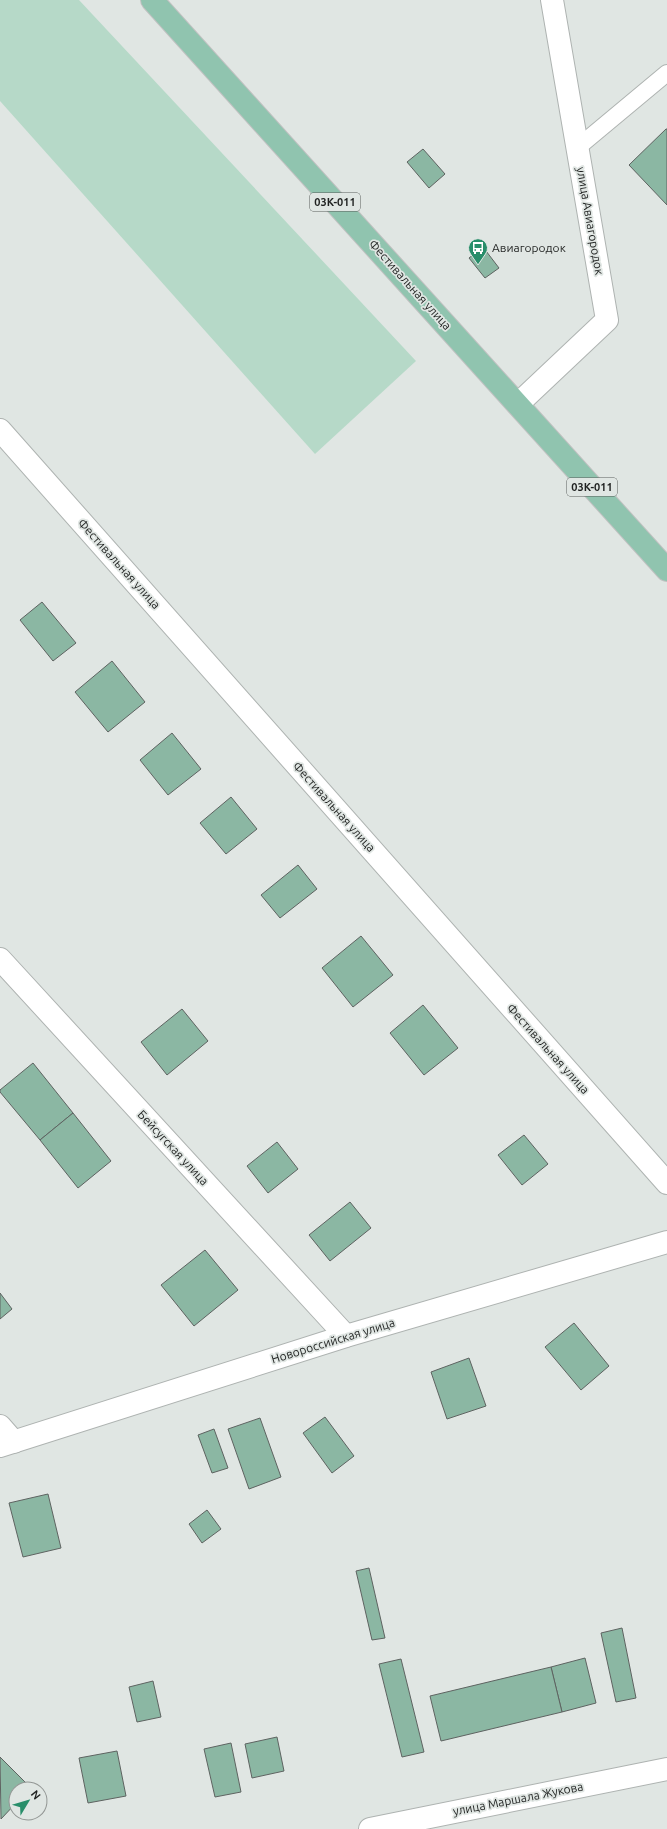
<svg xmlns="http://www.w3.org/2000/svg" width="667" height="1829" font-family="Ubuntu,sans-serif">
<rect width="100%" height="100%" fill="#e0e6e3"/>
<path fill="#b6d9c8" d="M0 0H79L416 361 315 454 0 101Z"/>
<g fill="#8bb7a3" stroke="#5e6361">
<path d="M666 129H667V205L629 165Z"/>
<path d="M423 149 445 174 429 188 407 162Z"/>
<path d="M483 247 499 268 485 278 469 258Z"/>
<path d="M42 602 76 643 53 661 20 620Z"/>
<path d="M112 661 145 702 108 732 75 692Z"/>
<path d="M172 733 201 769 168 795 140 760Z"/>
<path d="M231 797 257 829 226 854 200 823Z"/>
<path d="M298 865 317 889 280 918 261 895Z"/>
<path d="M361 936 393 975 353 1007 322 968Z"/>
<path d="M423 1005 458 1048 424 1075 390 1033Z"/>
<path d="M182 1009 208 1041 167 1075 141 1042Z"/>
<path d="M33 1063 73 1113 40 1140 0 1092V1090Z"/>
<path d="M73 1113 111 1161 78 1188 40 1140Z"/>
<path d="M524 1135 548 1164 522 1185 498 1155Z"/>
<path d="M277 1142 298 1169 268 1193 247 1166Z"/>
<path d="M350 1202 371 1228 330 1261 309 1235Z"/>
<path d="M205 1250 238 1290 194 1326 161 1285Z"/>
<path d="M0 1293 12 1309 0 1319Z"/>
<path d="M574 1323 609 1366 581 1390 545 1347Z"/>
<path d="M469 1358 486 1406 447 1419 431 1372Z"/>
<path d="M325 1417 354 1456 332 1473 303 1433Z"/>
<path d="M260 1418 281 1477 249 1489 228 1429Z"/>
<path d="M214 1429 228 1468 212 1473 198 1435Z"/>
<path d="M48 1494 61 1548 23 1557 9 1503Z"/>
<path d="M207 1510 221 1529 202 1543 189 1524Z"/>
<path d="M369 1568 385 1638 372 1640 356 1571Z"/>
<path d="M622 1628 636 1698 616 1702 601 1633Z"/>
<path d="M585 1658 596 1703 562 1712 551 1667Z"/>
<path d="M401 1659 424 1752 402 1757 379 1664Z"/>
<path d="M551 1667 562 1712 441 1741 430 1696Z"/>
<path d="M153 1681 161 1717 137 1722 129 1687Z"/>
<path d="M277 1737 284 1771 252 1778 245 1744Z"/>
<path d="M231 1743 241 1792 215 1797 204 1749Z"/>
<path d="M117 1751 126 1796 88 1803 79 1758Z"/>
<path d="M0 1757 31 1788 16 1789V1803L1 1819Z"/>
</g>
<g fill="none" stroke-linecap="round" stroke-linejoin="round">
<defs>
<path id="lane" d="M577 148 667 73"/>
<g id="street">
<path d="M518 404 607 320 552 0"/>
<path d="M0 430 667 1183"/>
<path d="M0 959 346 1336"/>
<path d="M0 1426 14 1442"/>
<path d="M0 1446 346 1336 667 1242"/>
<path d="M370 1829 667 1769"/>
</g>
<path id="primary" d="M152 0 667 570"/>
</defs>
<use href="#lane" stroke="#aeb3b1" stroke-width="18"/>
<use href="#street" stroke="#aeb3b1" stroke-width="24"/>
<use href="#primary" stroke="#c0c1c1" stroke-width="24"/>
<use href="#lane" stroke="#fff" stroke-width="16"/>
<use href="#street" stroke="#fff" stroke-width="22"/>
<use href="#primary" stroke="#90c4af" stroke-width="22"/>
</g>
<defs>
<symbol id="bus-pin" viewBox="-11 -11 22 30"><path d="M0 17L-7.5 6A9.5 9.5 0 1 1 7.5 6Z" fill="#288e6a" stroke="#e0e6e3"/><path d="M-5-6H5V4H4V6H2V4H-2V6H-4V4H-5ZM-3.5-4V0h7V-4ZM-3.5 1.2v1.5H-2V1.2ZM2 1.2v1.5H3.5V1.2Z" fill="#fff"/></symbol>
</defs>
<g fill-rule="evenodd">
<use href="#bus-pin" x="467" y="237" width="22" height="30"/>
</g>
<g text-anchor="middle" stroke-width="3.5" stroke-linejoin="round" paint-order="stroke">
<g fill="#e0e6e3" stroke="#595c5a" stroke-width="1">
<rect x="310" y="193" width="50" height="18" rx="3"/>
<rect x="567" y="478" width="50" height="18" rx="3"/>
</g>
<g font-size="11" font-weight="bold" fill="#1f2120">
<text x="335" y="206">03К-011</text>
<text x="592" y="491">03К-011</text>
</g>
<g font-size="12" fill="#1f2120" stroke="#e0e6e3">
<text transform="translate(590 221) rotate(80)" y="4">улица Авиагородок</text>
<text transform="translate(410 285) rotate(48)" y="4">Фестивальная улица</text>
<text transform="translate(119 564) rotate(48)" y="4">Фестивальная улица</text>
<text transform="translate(334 807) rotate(48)" y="4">Фестивальная улица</text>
<text transform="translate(548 1049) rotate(48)" y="4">Фестивальная улица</text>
<text transform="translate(173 1148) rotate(47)" y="4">Бейсугская улица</text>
<text transform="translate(333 1341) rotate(-17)" y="4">Новороссийская улица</text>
<text transform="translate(518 1799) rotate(-11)" y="4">улица Маршала Жукова</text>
</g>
<g font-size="12" fill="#1f2120" stroke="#e0e6e3" text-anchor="start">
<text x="492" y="252">Авиагородок</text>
</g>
</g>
<g transform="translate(28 1801) rotate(52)"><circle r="19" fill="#e0e6e3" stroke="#939795"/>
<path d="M0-3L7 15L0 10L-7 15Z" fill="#288e6a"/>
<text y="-6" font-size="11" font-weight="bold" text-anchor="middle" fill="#1f2120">N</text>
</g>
</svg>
